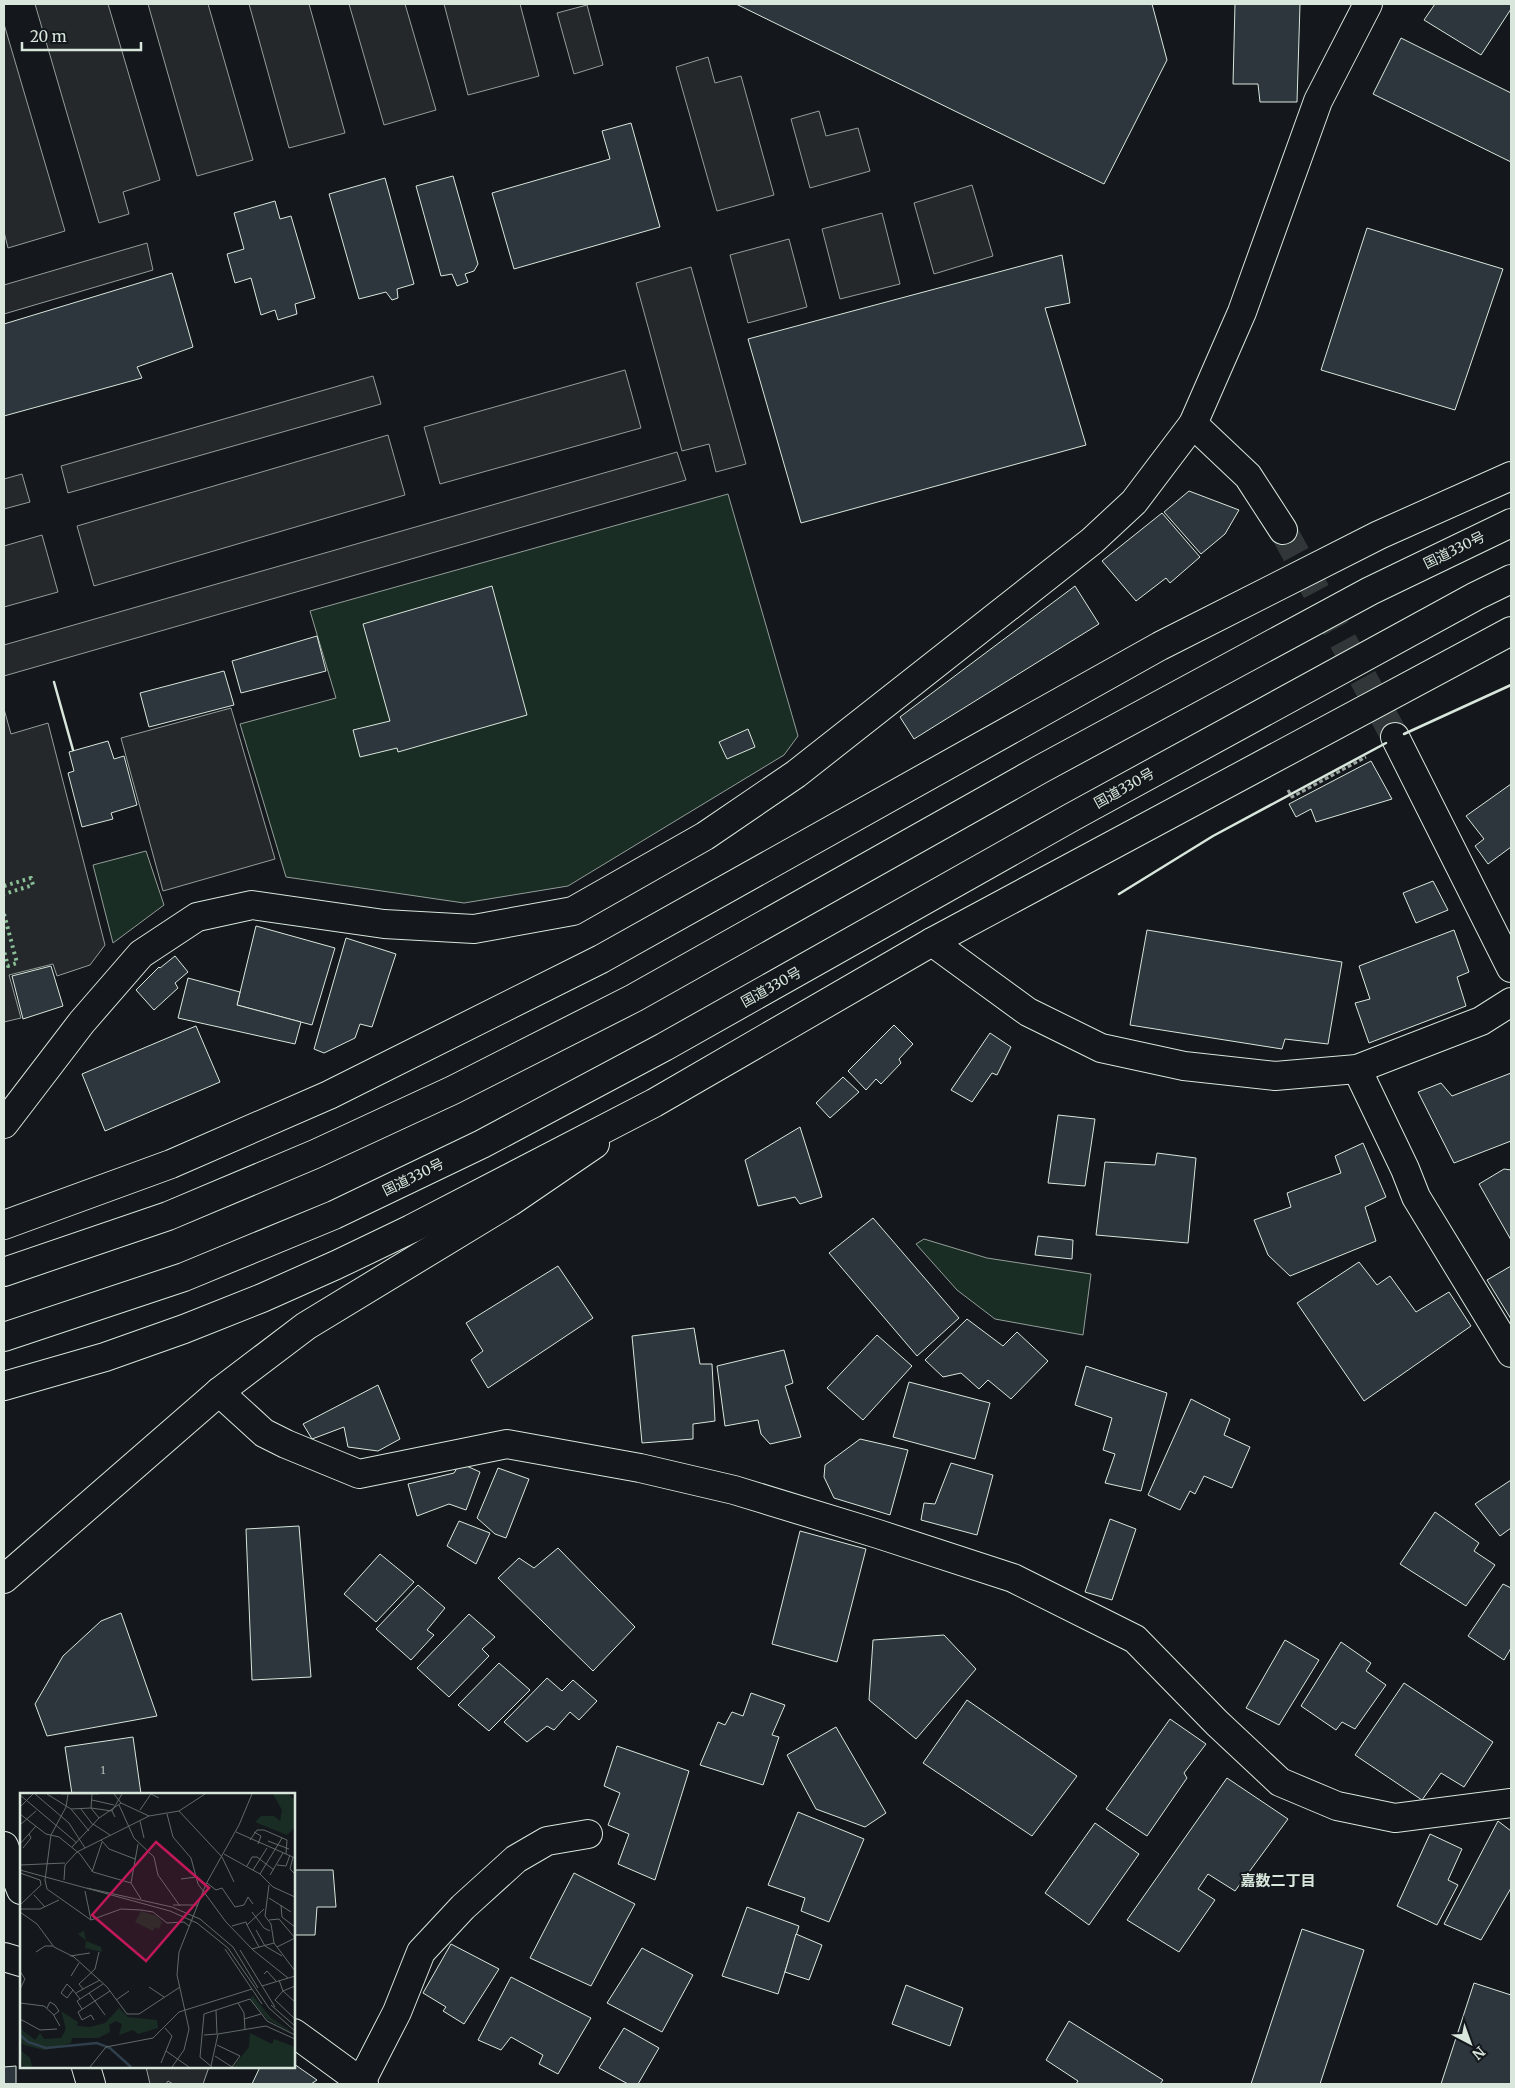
<svg xmlns="http://www.w3.org/2000/svg" width="1515" height="2088" font-family="Merriweather,'Noto Sans JP',serif">
<rect width="100%" height="100%" fill="#14181c"/>
<g fill="#1a2d24" stroke="#939e99">
<path d="M728 494 798 736 784 755 568 886 464 903 286 877 240 724 336 698 310 611Z"/>
<path d="M146 851 164 905 113 943 93 865Z"/>
<path d="M924 1239 987 1258 1091 1274 1083 1335 995 1319 957 1290 916 1244Z"/>
</g>
<g fill="#24282b" stroke="#939e99">
<path d="M35 4H108L160 180 123 192 129 214 99 223Z"/>
<path d="M148 4H208L253 160 197 176Z"/>
<path d="M249 4H309L345 133 289 148Z"/>
<path d="M349 4H405L436 110 384 125Z"/>
<path d="M444 4H520L539 76 468 95Z"/>
<path d="M587 5 603 65 574 74 557 13Z"/>
<path d="M4 24 65 231 8 248 4 232Z"/>
<path d="M708 57 715 83 741 76 774 195 717 211 676 67Z"/>
<path d="M819 111 826 136 858 128 870 171 810 188 791 119Z"/>
<path d="M972 185 993 256 934 274 914 203Z"/>
<path d="M882 213 900 284 840 299 822 229Z"/>
<path d="M789 239 807 307 748 323 730 255Z"/>
<path d="M147 243 153 270 4 314V285Z"/>
<path d="M691 267 746 464 716 472 709 444 682 451 636 283Z"/>
<path d="M625 370 641 428 440 484 424 427Z"/>
<path d="M373 376 381 404 68 493 61 466Z"/>
<path d="M388 435 405 495 94 586 77 526Z"/>
<path d="M677 452 686 480 4 676V645Z"/>
<path d="M22 474 30 502 4 509V479Z"/>
<path d="M42 535 58 592 4 607V546Z"/>
<path d="M231 708 275 859 163 891 121 738Z"/>
<path d="M4 709 11 734 48 723 105 945 90 965 57 976 53 964 9 975 21 1018 4 1022Z"/>
<path d="M146 2067H209L203 2084H173L168 2081 166 2084H150Z"/>
</g>
<g fill="#2c363c" stroke="#d8e6dc">
<path d="M736 4H1152L1167 60 1104 184Z"/>
<path d="M1235 4H1300L1297 102H1260L1258 84H1233Z"/>
<path d="M1435 4H1511V9L1481 55 1424 20Z"/>
<path d="M1401 38 1511 93V162L1373 94Z"/>
<path d="M631 123 660 227 514 269 492 193 610 159 602 131Z"/>
<path d="M453 176 478 264 474 271 465 274 468 282 457 286 452 274 441 276 416 186Z"/>
<path d="M385 178 414 284 397 289 398 298 392 300 386 292 359 299 329 194Z"/>
<path d="M275 201 280 219 291 216 315 298 295 304 297 314 278 320 275 310 261 315 251 278 235 283 227 254 244 249 234 213Z"/>
<path d="M1367 228 1503 269 1455 410 1321 370Z"/>
<path d="M1062 255 1070 303 1045 308 1086 445 801 523 748 339Z"/>
<path d="M172 273 193 347 137 367 142 378 4 416V324Z"/>
<path d="M1189 491 1239 510 1225 534 1201 554 1164 512Z"/>
<path d="M1162 513 1200 557 1170 583 1166 578 1136 601 1102 561Z"/>
<path d="M492 586 527 715 398 752 397 748 360 757 353 730 390 721 363 624Z"/>
<path d="M1075 586 1099 624 914 739 900 717Z"/>
<path d="M317 636 326 671 241 693 232 661Z"/>
<path d="M224 671 234 705 149 727 140 693Z"/>
<path d="M748 729 755 747 727 759 719 742Z"/>
<path d="M108 741 114 759 124 756 137 805 111 813 113 819 82 827 68 773 74 771 69 752Z"/>
<path d="M1371 761 1392 799 1316 822 1311 809 1296 817 1289 804Z"/>
<path d="M1511 784V847L1488 864 1475 846 1484 839 1466 816Z"/>
<path d="M1433 881 1448 910 1416 923 1403 893Z"/>
<path d="M256 926 335 948 312 1025 237 1005Z"/>
<path d="M1147 930 1342 962 1328 1044 1285 1039 1282 1049 1130 1025Z"/>
<path d="M1454 930 1469 972 1457 977 1466 1006 1369 1043 1355 1003 1370 999 1359 966Z"/>
<path d="M346 938 396 954 372 1027 360 1024 355 1038 324 1053 314 1049Z"/>
<path d="M175 956 188 972 175 983 178 988 154 1010 136 990 159 967 160 968Z"/>
<path d="M51 966 63 1006 23 1019 12 976Z"/>
<path d="M188 978 240 992 237 1005 301 1022 295 1044 178 1018Z"/>
<path d="M894 1025 913 1044 899 1059 901 1063 881 1084 876 1079 866 1090 848 1071Z"/>
<path d="M196 1026 220 1082 105 1131 82 1074Z"/>
<path d="M990 1033 1011 1047 997 1075 992 1073 972 1102 951 1090Z"/>
<path d="M1511 1073V1141L1454 1163 1418 1092 1441 1083 1452 1096Z"/>
<path d="M843 1077 859 1092 830 1118 816 1103Z"/>
<path d="M1058 1115 1095 1119 1085 1186 1048 1183Z"/>
<path d="M800 1127 822 1197 800 1204 795 1197 758 1206 745 1160Z"/>
<path d="M1363 1143 1386 1197 1365 1207 1376 1241 1290 1276 1268 1255 1254 1220 1291 1207 1287 1193 1341 1173 1335 1156Z"/>
<path d="M1157 1153 1196 1158 1188 1243 1096 1235 1105 1162 1155 1165Z"/>
<path d="M1504 1169 1511 1170V1240L1479 1184Z"/>
<path d="M873 1218 959 1318 917 1356 829 1253Z"/>
<path d="M1038 1236 1073 1240 1072 1259 1035 1255Z"/>
<path d="M1359 1262 1377 1285 1390 1276 1416 1312 1449 1292 1471 1326 1364 1401 1297 1303Z"/>
<path d="M558 1266 593 1318 488 1388 471 1360 483 1351 466 1323Z"/>
<path d="M1511 1266V1319L1487 1280Z"/>
<path d="M967 1319 1003 1346 1017 1332 1048 1361 1011 1399 988 1380 979 1389 961 1373 943 1377 925 1360Z"/>
<path d="M694 1328 700 1364H712L715 1421 693 1424V1439L642 1443 632 1336Z"/>
<path d="M877 1335 912 1366 863 1420 827 1388Z"/>
<path d="M784 1350 793 1383 785 1386 801 1437 770 1444 761 1434 758 1420 725 1426 717 1366Z"/>
<path d="M1086 1366 1167 1393 1141 1491 1105 1483 1115 1454 1103 1450 1112 1418 1075 1405Z"/>
<path d="M909 1382 990 1403 975 1459 893 1437Z"/>
<path d="M378 1385 400 1439 378 1451 348 1447 344 1427 312 1439 303 1424Z"/>
<path d="M1191 1399 1230 1419 1224 1435 1250 1447 1232 1488 1204 1476 1195 1494 1190 1491 1180 1510 1148 1495Z"/>
<path d="M860 1439 908 1450 890 1515 834 1498 824 1477 825 1465Z"/>
<path d="M460 1463 480 1472 466 1510 449 1504 417 1516 408 1484 454 1473Z"/>
<path d="M951 1463 993 1475 977 1535 921 1520 924 1503 935 1504Z"/>
<path d="M498 1468 529 1479 506 1538 495 1534 477 1518Z"/>
<path d="M1511 1480V1528L1500 1536 1475 1504Z"/>
<path d="M1435 1512 1479 1543 1474 1551 1495 1565 1466 1606 1400 1564Z"/>
<path d="M1110 1519 1136 1529 1112 1600 1085 1592Z"/>
<path d="M459 1521 490 1533 476 1564 447 1546Z"/>
<path d="M299 1526 311 1677 252 1680 246 1529Z"/>
<path d="M800 1531 866 1549 837 1662 772 1644Z"/>
<path d="M558 1548 635 1627 593 1671 498 1578 519 1558 534 1568Z"/>
<path d="M380 1554 414 1582 376 1622 344 1594Z"/>
<path d="M1503 1584 1511 1588V1648L1504 1660 1468 1636Z"/>
<path d="M418 1585 445 1608 427 1630 434 1635 411 1660 376 1629Z"/>
<path d="M121 1613 157 1716 47 1736 35 1704 63 1656 101 1621Z"/>
<path d="M469 1614 495 1637 482 1649 489 1656 449 1697 417 1668Z"/>
<path d="M944 1635 976 1669 916 1739 869 1700 873 1640Z"/>
<path d="M1285 1640 1319 1660 1279 1725 1246 1708Z"/>
<path d="M1341 1642 1371 1663 1366 1671 1386 1685 1355 1729 1342 1722 1336 1730 1301 1706Z"/>
<path d="M499 1663 530 1690 489 1731 458 1705Z"/>
<path d="M547 1678 562 1691 573 1680 597 1701 579 1720 570 1712 554 1730 547 1726 527 1742 504 1722Z"/>
<path d="M1404 1683 1493 1742 1464 1787 1441 1773 1422 1800 1355 1755Z"/>
<path d="M751 1693 785 1705 772 1735 779 1737 763 1785 700 1765 718 1722 725 1725 732 1712 743 1716Z"/>
<path d="M967 1700 1077 1776 1032 1836 923 1763Z"/>
<path d="M1170 1719 1206 1744 1184 1773 1187 1778 1147 1836 1106 1809Z"/>
<path d="M836 1727 886 1813 865 1827 816 1809 787 1755Z"/>
<path d="M133 1737 141 1794H72L65 1747Z"/>
<path d="M617 1746 689 1771 655 1880 618 1864 629 1834 608 1825 620 1793 604 1786Z"/>
<path d="M1227 1778 1288 1819 1235 1891 1208 1874 1198 1889 1215 1900 1179 1952 1127 1920Z"/>
<path d="M798 1812 864 1839 829 1922 801 1911 805 1898 768 1885Z"/>
<path d="M1498 1821 1511 1831V1888L1481 1940 1444 1924Z"/>
<path d="M1095 1823 1139 1854 1089 1925 1045 1893Z"/>
<path d="M1430 1834 1462 1849 1448 1880 1458 1885 1437 1925 1397 1906Z"/>
<path d="M294 1870H333L336 1907H317L315 1935H294Z"/>
<path d="M574 1873 635 1904 591 1986 530 1958Z"/>
<path d="M747 1907 799 1926 778 1994 722 1976Z"/>
<path d="M1302 1929 1364 1950 1320 2084H1251Z"/>
<path d="M796 1934 822 1945 809 1980 785 1972Z"/>
<path d="M451 1944 499 1969 464 2024 443 2011 446 2007 423 1993Z"/>
<path d="M642 1948 693 1975 662 2032 607 2003Z"/>
<path d="M511 1977 591 2018 558 2074 539 2064 543 2055 511 2037 501 2050 478 2040Z"/>
<path d="M1474 1983 1511 1995V2084H1441Z"/>
<path d="M906 1985 963 2008 950 2046 892 2024Z"/>
<path d="M1069 2021 1163 2080 1160 2084H1076L1078 2081 1046 2060Z"/>
<path d="M624 2028 659 2048 638 2084H628L599 2068Z"/>
<path d="M294 2064 317 2080 311 2084H252L260 2067H294Z"/>
<path d="M16 2066V2084H4V2067Z"/>
</g>
<g fill="none" stroke-linecap="round" stroke-linejoin="round">
<path stroke="#313739" stroke-width="28" stroke-dasharray="28 14" stroke-linecap="butt" d="M1283 530 1395 737"/>
<defs>
<g id="minor">
<path d="M1193 424 1248 476 1283 530"/>
<path d="M1395 737 1511 968"/>
<path d="M932 942 1028 1012 1101 1048 1184 1066 1275 1076 1357 1069 1481 1021 1511 1002"/>
<path d="M1357 1069 1405 1169 1416 1197 1511 1353"/>
<path d="M4 1124 82 1022 141 954 197 917 252 905 384 924 474 929 573 911 705 836 796 774 1092 541 1134 502 1193 424 1242 312 1318 101 1368 4"/>
<path d="M219 1392 264 1433 286 1444 359 1474 507 1444 640 1468 734 1490 878 1534 1013 1578 1135 1639 1217 1723 1280 1782 1337 1806 1395 1818 1511 1803"/>
<path d="M4 1579 219 1392 306 1326 510 1202 595 1144"/>
<path d="M4 1957 21 1962"/>
<path d="M294 2033 364 2084"/>
<path d="M361 2082 397 2012 421 1952 463 1907 516 1859 547 1841 588 1834"/>
</g>
<g id="secondary">
<path d="M4 1846 21 1890"/>
<path d="M86 2067 91 2084"/>
</g>
<g id="trunk">
<path d="M4 1225 171 1164 329 1095 601 959 1160 646 1379 535 1511 476"/>
<path d="M4 1272 168 1216 315 1154 453 1090 634 998 1041 769 1370 591 1511 523"/>
<path d="M4 1337 184 1277 334 1215 482 1144 664 1047 1072 817 1476 596 1511 579"/>
<path d="M4 1386 105 1357 184 1329 262 1298 336 1265 411 1229 654 1103 932 942 1511 631"/>
</g>
</defs>
<use href="#minor" stroke="#d8e6dc" stroke-width="30"/>
<use href="#secondary" stroke="#d8e6dc" stroke-width="30"/>
<use href="#trunk" stroke="#d8e6dc" stroke-width="30"/>
<path stroke="#9da8a2" stroke-width="3" stroke-dasharray="4 2.5" stroke-linecap="butt" d="M1288 790 1292 797 1366 757"/>
<use href="#minor" stroke="#14181c" stroke-width="28"/>
<use href="#secondary" stroke="#14181c" stroke-width="28"/>
<use href="#trunk" stroke="#14181c" stroke-width="28"/>
<g stroke="#8ac095" stroke-width="4" stroke-dasharray="2.5 4" stroke-linecap="butt">
<path d="M4 886 31 878 33 885 4 894"/>
<path d="M4 914 17 963 8 966 4 951"/>
</g>
<g stroke="#d8e6dc" stroke-width="2.5">
<path d="M54 682 73 750"/>
<path d="M1404 734 1511 685"/>
<path d="M1119 894 1213 836 1386 743"/>
</g>
</g>
<g text-anchor="middle" stroke-width="4" stroke-linejoin="round" paint-order="stroke">
<g font-size="11" fill="#adbab4">
<text x="103" y="1774">1</text>
</g>
<g font-size="14" fill="#d8e6dc" stroke="#14181c">
<text transform="translate(1454 550) rotate(-26)" y="5">国道330号</text>
<text transform="translate(1124 788) rotate(-29)" y="5">国道330号</text>
<text transform="translate(771 987) rotate(-29)" y="5">国道330号</text>
<text transform="translate(413 1177) rotate(-26)" y="5">国道330号</text>
</g>
<g font-size="15" font-weight="bold" fill="#d8e6dc" stroke="#14181c">
<text x="1278" y="1886">嘉数二丁目</text>
</g>
</g>
<g transform="translate(20 1793)">
<rect width="275" height="275" fill="#14181c"/>
<path d="M253 1H268L275 7V34L267 42 235 29 241 23H254L260 28 262 17ZM121 118 137 123 142 129 139 136 135 134 133 138 115 129ZM64 138 66 148 81 154 82 159 65 155 66 148 58 141ZM232 202 251 225 275 241 247 226 231 207ZM99 215 108 224 137 227 138 235 118 241 113 237 99 242 102 231 96 228 89 232 90 239 78 245H52L51 250 24 257 4 252 0 248V231L2 237 15 247 20 240 24 246 41 245 46 236 41 218 58 229 57 233 70 234 85 230ZM230 240 252 251 254 246 275 254V274H213L229 254ZM0 257 10 265 12 274H3Z" fill="#1a2d24"/>
<path fill="none" stroke="#2f3f4d" stroke-width="2.5" d="M0 242 8 249 26 255 77 250 90 255 111 274"/>
<path fill="none" stroke="#626a69" stroke-width="1" d="M15 1 49 30 65 55M27 1 51 16 71 15 92 18M41 1H79M48 1 46 14 31 42 25 87 27 96 71 127 101 116 121 117 133 119 147 130 164 129 169 133M72 1 71 15 79 25M94 1 101 10 129 23M0 2 57 50M72 7 94 12M99 12 114 45 134 64 138 82 160 113M0 14 13 1M51 16 69 38M61 16 73 32M120 17 131 1 139 5M159 18 202 64 214 89M0 21 26 41 39 44 60 61 73 79 111 90 121 106M147 21 153 44 171 65 178 91 206 129 233 157 268 185M95 24 92 18 102 1M120 28 124 45M73 31 90 42M0 32 16 18M216 39 275 65M234 39 241 43 238 51M81 47 89 56 115 66M230 47 237 37H244L267 47 266 61M248 48 269 56M0 51 16 33M52 54 79 25 101 10M3 55 11 45 9 41M204 61 240 81 253 94 275 104M273 64 270 76 274 80M0 72 45 70M257 72 266 73 270 62M227 73 232 64H237L254 77M0 77 150 118 177 130 208 155 249 215 275 238M233 77 247 55M72 79 82 49M0 80 20 87 21 92 0 112M240 81 262 45M250 82 263 60M161 86 176 84M44 87 45 72 57 59 129 23 159 18 185 1M111 90 118 51M187 90 196 97 202 95 215 114 224 112 228 104 233 111M249 92 245 123 251 131 254 150 275 178M67 95 152 114 180 126 213 154 238 195M65 98 71 127M14 102 25 114M249 105 271 119M153 112H177M261 112 262 124 275 134M0 116H20L39 107M0 119 17 131 34 154 54 164 87 194 107 221H119L160 194M232 119 244 135 250 138M249 127 259 126 275 145M227 132 239 154M212 133 226 129 227 132 244 116M236 137 245 153 262 163M257 154 275 145M205 156 242 211M232 156 254 150M220 157 255 214M16 159 25 153H33M50 163 70 160M0 178 5 186 0 196M244 181 247 178 256 188M51 183 59 170M259 187 263 198 275 209M242 193 275 183M275 193 263 198 255 207 275 226M129 194 144 204M63 196 80 187M53 197 47 205 41 200 47 191 53 197 60 206M56 200 63 196 59 191 75 176 79 159M69 200 85 222M96 207 109 198M0 210 24 213 33 221 40 233M218 210 224 220 225 237M251 212 275 233M27 215 30 209 35 212 39 218 34 222M62 216 57 208 83 191M0 226 20 237 37 236M224 226 241 221M74 227 71 222 62 227 58 219 90 198M184 242 197 241 196 217M197 252 220 263 212 274M146 258 169 274M195 263 212 274M141 270 152 243 145 235M191 273 198 241 246 233 275 246M70 274 86 254 133 245 159 219 232 196M152 274 164 257 169 236 157 182 159 159 186 91 219 32 232 1M192 274 180 264 184 221 230 206 247 228 275 242"/>
<path fill="#c2185b" fill-opacity="0.15" stroke="#c2185b" stroke-width="2.5" d="M136 49 189 95 126 168 72 122Z"/>
<rect width="275" height="275" fill="none" stroke="#d8e6dc" stroke-width="2.5"/>
</g>
<rect width="1515" height="2088" fill="none" stroke="#d8e6dc" stroke-width="10"/>
<g transform="translate(1470 2043) rotate(139)" stroke="#14181c" stroke-width="4" paint-order="stroke">
<path d="M0-4L9 19L0 12L-9 19Z" fill="#d8e6dc"/>
<text y="-8" font-size="14" font-weight="bold" text-anchor="middle" fill="#d8e6dc">N</text>
</g>
<path d="M22 42v8h119v-8" fill="none" stroke="#d8e6dc" stroke-width="2.5"/>
<text x="30" y="42" font-size="15" fill="#d8e6dc" stroke="#14181c" stroke-width="4" paint-order="stroke">20 m</text>
</svg>
